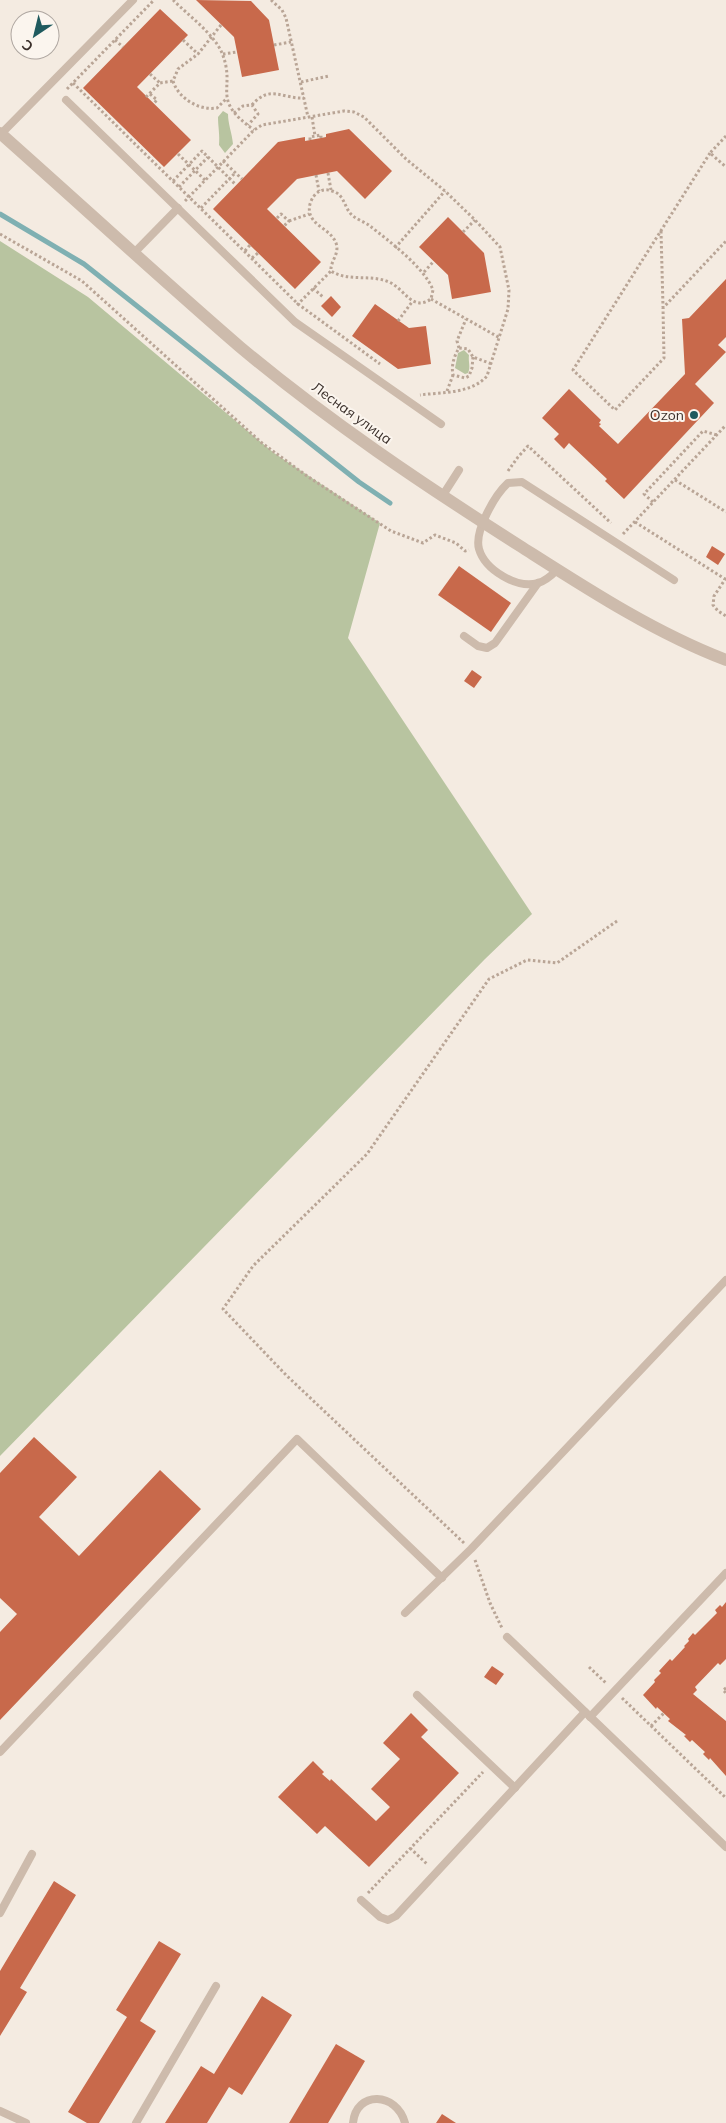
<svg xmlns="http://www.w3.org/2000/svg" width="726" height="2123" font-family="Mulish,sans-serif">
<rect width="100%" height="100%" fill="#f4ebe1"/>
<g fill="#b8c4a0">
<path d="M223 111 228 114C228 124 232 133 233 144L225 153 219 145C220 135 218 127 218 117Z"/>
<path d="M0 241 88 297 274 453 380 523 348 638 532 914 485 959 0 1456Z"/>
<path d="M464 350 469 355C468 362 471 367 468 373L465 374 455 368 458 353Z"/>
</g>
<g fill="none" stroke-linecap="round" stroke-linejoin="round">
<path stroke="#7fb0b2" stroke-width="5" d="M0 214 84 264 359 482 390 503"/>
</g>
<g fill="#c8694b">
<path d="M196 0 251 1 269 20 279 70 242 77 234 37Z"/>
<path d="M160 9 188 35 137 87 191 140 164 167 83 88Z"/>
<path d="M349 129 392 171 365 199 337 171 297 179 267 209 321 262 295 289 213 209 278 142 305 137V141L321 138 326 137V134Z"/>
<path d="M448 217 484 253 491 292 452 299 448 275 419 247Z"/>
<path d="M726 279V337L718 345 726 352 695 384 714 403 624 499 605 481 607 479 571 445 569 443 564 449 554 439 559 434 542 418 569 389 601 420 599 423 601 424 599 426 618 444 685 374 682 319 689 318Z"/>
<path d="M331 296 341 307 332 317 321 306Z"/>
<path d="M375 304 409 328 426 326 431 364 398 369 352 336Z"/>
<path d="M712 546 725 554 718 565 706 557Z"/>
<path d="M459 566 511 603 491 632 438 595Z"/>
<path d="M472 670 482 677 474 688 464 681Z"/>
<path d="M34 1437 77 1477 39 1517 79 1556 160 1470 201 1509 0 1720V1632L17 1614 0 1598V1473Z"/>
<path d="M726 1602V1659L720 1665 718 1663 695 1687 697 1690 693 1694 726 1721V1776L710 1758 709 1760 703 1754 705 1752 692 1740 690 1742 684 1736 686 1735 668 1721 670 1719 657 1707 656 1709 643 1695 655 1682 654 1680 661 1673 659 1671 670 1659 672 1661 685 1647 684 1646 689 1641 688 1639 693 1633 695 1635 717 1613 715 1610 720 1605 722 1607Z"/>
<path d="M492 1666 504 1674 496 1685 484 1677Z"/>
<path d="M411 1713 428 1730 421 1737 459 1773 369 1867 325 1826 317 1834 278 1797 313 1761 324 1772 322 1774 330 1781 331 1779 376 1821 390 1807 371 1789 400 1759 383 1743Z"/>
<path d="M54 1881 76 1895 20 1988 27 1992 0 2036V1971Z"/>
<path d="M159 1941 181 1954 140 2021 156 2031 99 2123H87L68 2112 127 2017 116 2010Z"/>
<path d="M262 1996 292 2015 242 2095 229 2087 207 2123H165L201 2066 214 2074Z"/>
<path d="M336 2044 365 2061 328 2123H289Z"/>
<path d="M442 2114 456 2123H436Z"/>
</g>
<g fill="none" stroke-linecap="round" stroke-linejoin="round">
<g stroke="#b9a596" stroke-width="3" stroke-dasharray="2.5 2.5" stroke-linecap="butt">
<path d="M173 0C188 15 214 34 222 53 237 90 209 98 254 130"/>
<path d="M271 0 282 10 286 18 308 117"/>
<path d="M221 25 198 54 178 69 173 81C178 98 199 111 217 108L226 99"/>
<path d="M115 40 123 47"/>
<path d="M183 40 198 54"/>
<path d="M274 45 291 42"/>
<path d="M223 54 237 52"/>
<path d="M150 74 160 83"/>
<path d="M301 82 329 76"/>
<path d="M73 83 298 304 380 364"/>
<path d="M67 89 154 0"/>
<path d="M150 94 157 100 153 104"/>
<path d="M146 97 160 83 173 81"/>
<path d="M252 105C270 84 282 99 304 98"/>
<path d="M234 113 243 106 252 105 258 114 248 125"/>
<path d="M312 117 315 136"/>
<path d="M726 136 710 153 726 167"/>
<path d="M310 140V137L321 135V138"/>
<path d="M710 153 573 370 615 410 664 358 663 308 726 241"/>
<path d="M178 154 205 180"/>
<path d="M223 161 242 179"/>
<path d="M328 173 331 190"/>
<path d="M316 175 319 191"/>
<path d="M173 181 202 151 236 185"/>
<path d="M179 187 208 157"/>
<path d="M185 201 254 130 262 125 344 111 354 112 364 117 406 159 445 191 475 220 500 247 509 290 508 309 487 376C471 394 442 392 420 395"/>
<path d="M201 208 235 173"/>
<path d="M277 218 281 214 289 221 284 226"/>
<path d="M289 221 309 214"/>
<path d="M661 231 663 307"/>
<path d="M463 232 475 220"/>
<path d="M0 234 82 281 262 443 307 476 391 531 423 543 435 535 456 543 465 551 469 550"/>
<path d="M395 248 445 191"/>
<path d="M245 251 250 245"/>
<path d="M252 258 258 253"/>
<path d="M424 272 434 261"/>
<path d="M313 288 324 298"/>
<path d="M431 299 500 338"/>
<path d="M297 305 331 271C330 261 340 254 336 243 330 227 305 225 310 204 313 194 321 187 332 191 345 194 344 209 353 216 358 220 365 222 370 226 389 241 425 268 433 290L431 299C412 312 405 289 389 282 371 274 348 282 331 271"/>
<path d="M398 321 412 302"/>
<path d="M459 348 457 341 466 319"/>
<path d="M473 357 472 368 469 376 465 378 453 375C451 366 454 356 459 348L468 349 473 357 492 364"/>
<path d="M447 391 453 375"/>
<path d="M508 471 518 457 528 446 611 523"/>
<path d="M675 480 726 512"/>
<path d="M653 502 644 494 703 431 717 435"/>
<path d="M635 522 725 579"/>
<path d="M623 534 726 425"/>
<path d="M726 578 714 596 713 605 718 611 726 616"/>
<path d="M464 1543 286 1375 223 1309 253 1266 367 1154 489 979 527 960 557 963 617 921"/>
<path d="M475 1560 490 1603 502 1628"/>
<path d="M589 1667 607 1684"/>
<path d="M726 1688 723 1690 726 1693"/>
<path d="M622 1698 726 1798"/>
<path d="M651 1726 664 1713"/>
<path d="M410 1848 428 1865"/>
<path d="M368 1893 483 1772"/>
</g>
<g stroke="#cdbbac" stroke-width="8">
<path d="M66 100 295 322 441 424"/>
<path d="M1 134 133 0"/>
<path d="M134 253 178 208"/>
<path d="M443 495 459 470"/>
<path d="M557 570C552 575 546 581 538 583 517 589 485 570 479 549 474 531 495 495 508 483L522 482 674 580"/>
<path d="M464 636 478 646 487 648 495 643 538 583"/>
<path d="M405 1613 471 1549 726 1280"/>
<path d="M507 1637 726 1847"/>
<path d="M417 1695 515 1788"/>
<path d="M590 1717 726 1573"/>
<path d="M0 1752 297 1439 442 1578"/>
<path d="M361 1900 380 1917 388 1920 396 1916 585 1712"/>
<path d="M0 1913 32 1854"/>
<path d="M0 2111 26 2123"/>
<path d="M136 2123 216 1986"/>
<path d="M353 2123C356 2090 397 2092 405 2123"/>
</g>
<path stroke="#cdbbac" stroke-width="12" d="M0 133C80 204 159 277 240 347 327 420 424 485 520 546 586 588 653 632 726 660"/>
</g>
<circle fill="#1f5a5e" stroke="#fbf5ee" stroke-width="2" cx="694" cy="415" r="5"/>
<g text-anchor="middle" stroke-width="4" stroke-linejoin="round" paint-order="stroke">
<g font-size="14" fill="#3b302b" stroke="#fbf5ee">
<text transform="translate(352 413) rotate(36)" y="5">Лесная улица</text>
</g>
<g font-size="14" fill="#3b302b" stroke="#fbf5ee" text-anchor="end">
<text x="684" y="420">Ozon</text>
</g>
</g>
<g transform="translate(35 35) rotate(215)"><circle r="24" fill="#fbf5ee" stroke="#aea6a0"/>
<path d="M0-4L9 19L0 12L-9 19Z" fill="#1f5a5e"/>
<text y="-8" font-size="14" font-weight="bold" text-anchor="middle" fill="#3b302b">С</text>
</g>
</svg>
